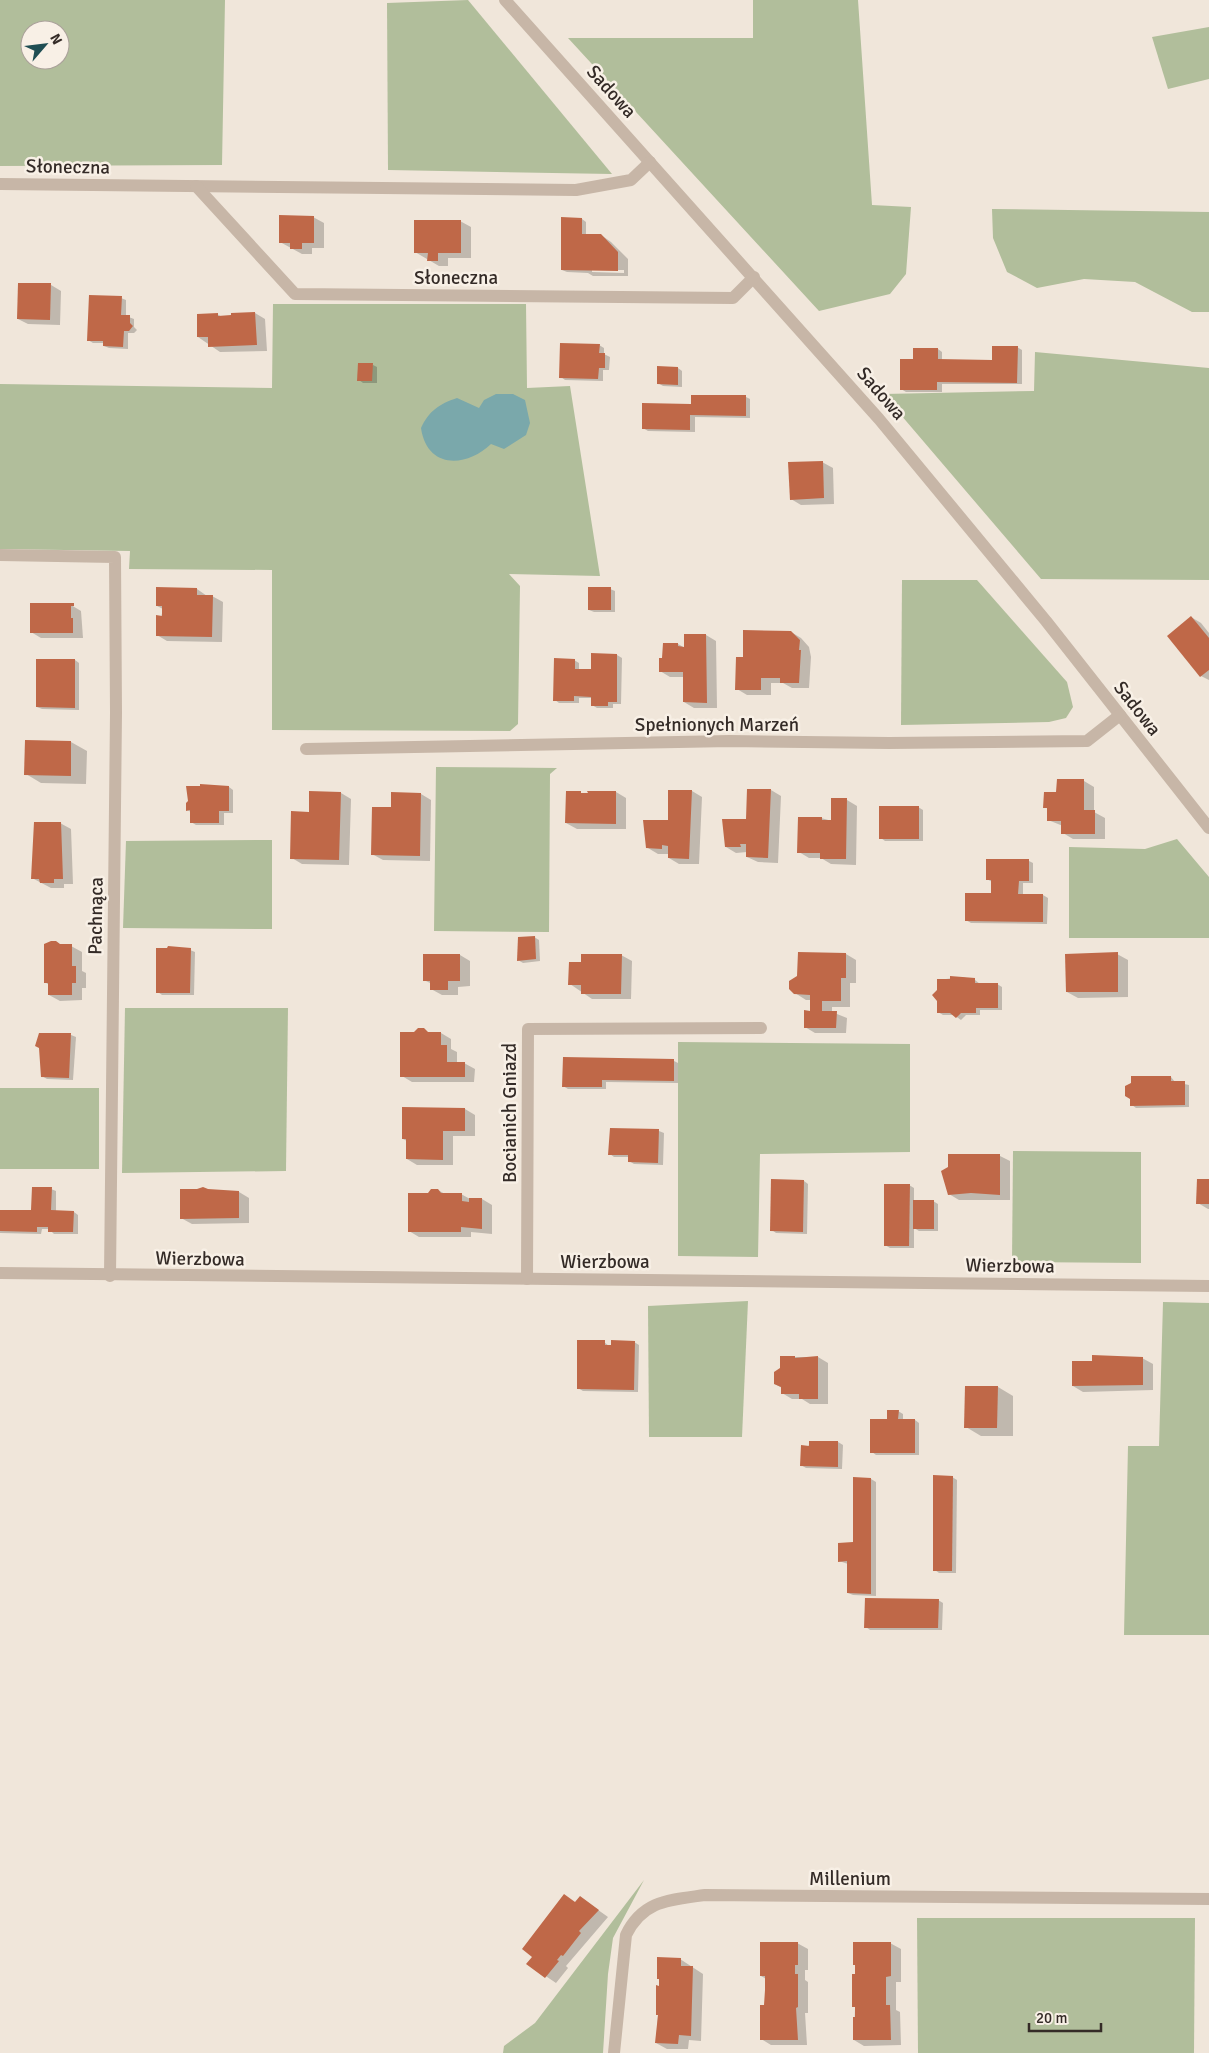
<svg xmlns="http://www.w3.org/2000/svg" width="1209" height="2053" font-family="Signika,sans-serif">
<rect width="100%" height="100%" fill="#f0e6da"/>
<g fill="#b1be9b" fill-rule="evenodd">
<path d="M0 0H225L222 165 0 166ZM30 30H60V60H30Z"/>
<path d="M468 0 612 174 388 170 387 3Z"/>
<path d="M753 0H858L872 205 911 207 906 274 890 294 819 311 568 38H753Z"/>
<path d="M1209 27V79L1168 89 1152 37Z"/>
<path d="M992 209 1209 212V312H1192L1135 282 1084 279 1037 288 1007 272 993 238Z"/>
<path d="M273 304H526L527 388 570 386 600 576 509 574 520 586 518 724 510 731 272 730V570L129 569 130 551 0 549V384L272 388Z"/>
<path d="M1035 352 1209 368V580L1041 579 883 394 1034 391Z"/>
<path d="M902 580H977L1067 682 1073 707 1066 718 1049 722 901 725Z"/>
<path d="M436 767 557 768 550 774 549 932 434 931Z"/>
<path d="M1177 839 1209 877V938H1069V847L1145 849Z"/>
<path d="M272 840V929L123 928 126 841Z"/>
<path d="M125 1008H288L286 1171 122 1173Z"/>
<path d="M678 1042 910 1044V1152L760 1154 758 1257 678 1256Z"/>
<rect x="0" y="1088" width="99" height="81"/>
<path d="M1013 1151 1141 1152V1263L1012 1262Z"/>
<path d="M748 1301 742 1437H649L648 1306Z"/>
<path d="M1163 1302 1209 1303V1635H1124L1128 1446H1159Z"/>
<path d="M644 1880 613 1938 608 1974 603 2053H503L504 2046 535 2023Z"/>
<path d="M917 1918H1195L1194 2053H918Z"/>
</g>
<path fill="#7aa8ab" d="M496 394H513L525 400 530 423 526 435 504 449 491 444C466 468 427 469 421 428 429 411 439 404 457 398L479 408 484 400Z"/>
<g fill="#0003" fill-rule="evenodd">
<path d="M313 217 324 223V248H312V254H302L280 242Z"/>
<path d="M582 219 586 222V235H601L611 242 628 259V276H593L588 273 567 272 562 270ZM592 270H624V273L592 272Z"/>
<path d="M460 221 471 227V258H448V266H439L415 252Z"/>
<path d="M51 285 61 291 60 325 28 324 18 319Z"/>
<path d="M121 298 126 300V316L134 319V327L137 330 134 333H128V349L109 348 104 346 105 343H93L88 340Z"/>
<path d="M255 313 265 319 267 351 220 352 198 337 217 314 222 317 233 316V314Z"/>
<path d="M599 345 604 348V354L610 357 609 370H603V381L565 380 561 377Z"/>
<path d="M1017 347 1022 350V384H942V392H906L901 389 914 360 938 349 942 352V360L993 361Z"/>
<path d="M373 365 377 367V383H363L359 380Z"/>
<path d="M678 368 682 371V387L663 386 658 383Z"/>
<path d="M746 397 750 399V418L695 417V432L648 431 643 428 692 405Z"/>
<path d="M822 462 833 468 834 504 801 505 791 499Z"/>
<path d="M197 589 207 596H212L223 602 222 642 167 641 157 635 163 609 157 606Z"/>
<path d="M610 589 615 591V612H594L589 610Z"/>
<path d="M71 605 81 611 83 638H41L31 632Z"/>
<path d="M1191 617 1201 623 1209 633V680L1201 676Z"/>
<path d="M791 632 801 638 809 647 811 657 809 688H792L783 683H771V695H747L737 689 744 659Z"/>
<path d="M706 635 716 641 717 708H694L684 702V677H670L660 671 664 659 678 644 685 648Z"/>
<path d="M593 654 617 655 622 658 621 704H613V708H597L592 705V698H579V703H559L555 700 574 660 579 663V670H592Z"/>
<path d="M75 660 79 663V710L42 709 37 707Z"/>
<path d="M71 742 87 751 86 784 41 783 26 774Z"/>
<path d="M1084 781 1094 787V812L1105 818V839H1073L1063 833V826L1048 820V809L1045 807 1058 793Z"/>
<path d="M229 787 233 790V813H224V825H196L191 822V812L187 810Z"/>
<path d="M771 790 781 796 778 863 758 862 747 857V852L736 853 726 847Z"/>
<path d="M669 791H692L702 797 699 864H679L669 858V854H658L648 848 669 822Z"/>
<path d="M616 792 626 798V829H577L566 823 589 795Z"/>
<path d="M341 793 351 799 349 865 302 864 292 858 310 813Z"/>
<path d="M421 794 431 800 430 861 383 860 372 854 392 808Z"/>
<path d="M847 800 857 806 856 865 831 864 821 858H809L799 852 821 818 832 821Z"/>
<path d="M918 807 923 810V841H885L881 838Z"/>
<path d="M60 823 71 829 73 884H64V888H51L32 878Z"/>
<path d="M1029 861 1033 863V883H1023V895H1043L1048 898 1047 924 971 923 966 920 992 895V882L987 879Z"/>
<path d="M534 937 539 940 540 961 523 963 518 960Z"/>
<path d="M62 946H71L82 952V971L86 973V988H82V1000L60 1001 49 995V985L45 982Z"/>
<path d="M190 950 195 952 194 995H162L158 992Z"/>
<path d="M846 954 856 960V983H850V1007H832V1012L847 1018 846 1033H815L805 1027 812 1012V1000H806L795 993Z"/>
<path d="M1117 954 1128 960V997L1078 998 1067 992Z"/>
<path d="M460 955 470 961V986L458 987V995H442L431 989 432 984 424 980Z"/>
<path d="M621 955 632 961 631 999H592L570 984 583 963Z"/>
<path d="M962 977 975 980 980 984H997L1002 987V1010H980V1015H966L961 1020 954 1015H943L938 1012V980Z"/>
<path d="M430 1033H441L451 1039V1049L457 1052V1063H464L475 1069 474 1082H412L402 1076Z"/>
<path d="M40 1034 71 1035 76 1037 73 1080 47 1079 42 1076Z"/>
<path d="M674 1061 678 1063V1083L606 1082V1089H568L563 1086Z"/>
<path d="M1171 1077 1175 1082 1189 1085V1107L1136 1108 1132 1105V1099Z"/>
<path d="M465 1109 475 1115V1136H453V1165H417L407 1159V1141L403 1139Z"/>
<path d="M611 1129 659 1131 664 1133 663 1165 634 1164 629 1161V1157H614L610 1154Z"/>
<path d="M949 1155 1000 1156 1010 1161V1200H959L949 1194Z"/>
<path d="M804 1181 808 1184 807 1234 776 1233 772 1230Z"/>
<path d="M1209 1181V1209H1208L1198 1203Z"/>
<path d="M909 1185 914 1188V1201H933L938 1204V1231H919L914 1228V1248H890L885 1245Z"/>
<path d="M51 1189 56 1191V1211L74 1212 78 1215V1234H54L49 1229H42L41 1234 0 1233V1211L33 1212Z"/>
<path d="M438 1190 445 1194H461L470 1199H482L492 1205V1234L471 1232V1237H419L409 1231 428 1194Z"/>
<path d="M208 1191 239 1192 249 1198V1223L192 1224 181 1218Z"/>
<path d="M604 1342 609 1346 634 1342 639 1345 638 1392 583 1391 578 1388Z"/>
<path d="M781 1357H818L828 1363V1404H810L802 1399H792L782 1393V1388L775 1384 781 1369Z"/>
<path d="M1142 1358 1153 1364V1390L1083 1392 1073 1386Z"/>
<path d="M998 1387 1013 1396V1436H981L966 1427Z"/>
<path d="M898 1411 903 1414V1420H915L919 1423V1455H876L872 1452 889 1420Z"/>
<path d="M810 1442H838L843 1445 842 1469 806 1468 801 1465Z"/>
<path d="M952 1477 957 1480 956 1573H939L935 1570Z"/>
<path d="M871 1479 876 1482V1596L853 1595 848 1593V1564L839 1561 854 1544Z"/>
<path d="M938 1600 943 1603 942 1630H870L866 1627Z"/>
<path d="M580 1897 608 1917 566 1966 568 1968 556 1983 528 1964Z"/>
<path d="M797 1943 808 1949V1970H805V1980L808 1982V2013H805L807 2045H771L761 2039 766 2006V1979L761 1976Z"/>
<path d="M890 1943 901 1949V1982H896V2010L900 2012 901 2045 864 2046 854 2040 856 1976Z"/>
<path d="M680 1959 703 1974 701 2041 689 2040 688 2049H667L656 2043 660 1987Z"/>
</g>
<g fill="#bf6848">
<path d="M279 215 314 216V243H302V249H290V243H279Z"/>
<path d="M561 217 582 218V234H601L618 252V271L561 270Z"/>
<path d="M414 220H461V253H438V261H427L428 253H414Z"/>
<path d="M18 283H51L50 320 17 319Z"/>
<path d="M89 295 122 296 121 315H130V323L133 326 129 331H124L123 347 103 346V341H87Z"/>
<path d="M255 312 257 345 208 347V337H197V314L218 313V316L231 315V313Z"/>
<path d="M560 343 600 344 599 353H605V368H599L598 379 559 378Z"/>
<path d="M992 346H1018L1017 383 937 382V390H900V359H913V348H938V359L992 360Z"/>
<path d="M358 363H373L372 381H357Z"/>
<path d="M657 366 678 367V385L657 384Z"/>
<path d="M691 395H746V416L690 415V430L642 429V403L691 404Z"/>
<path d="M823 461 824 498 790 500 788 462Z"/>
<path d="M156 587 197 588V595H213L212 637 156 636V615L162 616V606H156Z"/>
<rect x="588" y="587" width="23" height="23"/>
<path d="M30 603H74V606H71V618H73V633H30Z"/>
<path d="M1191 616 1209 638V670L1200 677 1167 636Z"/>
<path d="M743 630 791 631 800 640 799 650H801L799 683H780V678H761V690H735L736 657H743Z"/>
<path d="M684 634H706L707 703 683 702V672H659V658H662L663 643H678V646L684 647Z"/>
<path d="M591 653 617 654V702H608V706H591V697L574 696V701H553L554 658 575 659V669H591Z"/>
<path d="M36 659H75V708L36 707Z"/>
<path d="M25 740 71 741V776L24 775Z"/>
<path d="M1057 779H1084V810H1095V834H1061V821H1047V808H1043L1044 792H1056Z"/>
<path d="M200 784 229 786V811H219V823H190V810L186 811V803L188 801 186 786H200Z"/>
<path d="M747 789H771L768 858 746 857V844H740L741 847H725L722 819H746Z"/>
<path d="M668 790H692L689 859 668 858V846L662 845V849L646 848 643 820H668Z"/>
<path d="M309 791 341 792 339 860 290 859 291 811 309 812Z"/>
<path d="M566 791H581V793H588L587 791H616V824L565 823Z"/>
<path d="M391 792 421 793 420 856 371 855 372 807H391Z"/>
<path d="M831 798H847L846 859H820V853H797L798 817H822V820H831Z"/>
<rect x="879" y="806" width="40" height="33"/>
<path d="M34 822H61L63 879H54V883H40L39 879H31Z"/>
<path d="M986 859H1029V881H1019L1018 894H1043V922L965 921V893H991V880H986Z"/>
<path d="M535 936 536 959 517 961 518 937Z"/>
<path d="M51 941H56L60 944H72V966H76V983H72V995H48V983H44V944Z"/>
<path d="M168 946 191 948 190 993H156V948H167Z"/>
<path d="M798 952 846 953V978H841V1001H822V1011H837L836 1028H804V1010L810 1011V995L794 994 789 989V981L797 976Z"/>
<path d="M1118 952V992H1066L1065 954Z"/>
<path d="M423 954H460V981H448V990H430V981H423Z"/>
<path d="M581 954H622L621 994H581V985H568L569 962H581Z"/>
<path d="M950 976 975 978V983H998V1008H976V1013H961L956 1018 950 1013H937V1001L932 995 937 990V979H950Z"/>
<path d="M418 1028H424L428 1032H441V1045H447V1062H465V1077H400V1032H414Z"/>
<path d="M39 1033H71L69 1078 41 1077 39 1048 35 1046Z"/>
<path d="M563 1057 674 1059V1081L602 1080V1087H562Z"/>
<path d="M1131 1076H1171V1081H1185V1105L1130 1106V1099L1125 1096V1086L1131 1083Z"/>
<path d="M402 1107 465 1108V1131H443V1160L406 1159V1139H402Z"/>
<path d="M610 1128 659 1129 658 1163 628 1162V1155H608Z"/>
<path d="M948 1154H1000V1195L971 1193 948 1195 941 1171 948 1167Z"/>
<path d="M771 1179 804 1180 803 1232 770 1231Z"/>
<path d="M1197 1179H1209V1204H1196Z"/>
<path d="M884 1184H910L909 1246H884Z"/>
<path d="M32 1187H52L51 1210 74 1211 73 1232H48V1227H37V1232L0 1231V1210H31Z"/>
<path d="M203 1187 208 1189 239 1191V1218L180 1219V1189H197Z"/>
<path d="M431 1189H438L441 1193H462V1201L469 1202V1198H482V1229L461 1227V1232H408V1193H428Z"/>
<rect x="913" y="1200" width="21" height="29"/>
<path d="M577 1340H605V1345H611V1340L635 1341 634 1390 577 1389Z"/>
<path d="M1092 1355 1143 1357V1385L1072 1386V1361H1092Z"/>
<path d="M780 1356H795V1358L818 1356V1399H799V1394H781V1387L774 1384V1372L780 1368Z"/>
<path d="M965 1386H998L997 1428H964Z"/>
<path d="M887 1410H899L898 1419H915V1453H870V1419H887Z"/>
<path d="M809 1441H838V1467L800 1466 801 1445 809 1446Z"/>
<path d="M933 1475 953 1476 952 1571H933Z"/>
<path d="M853 1477 871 1478V1594L847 1593V1561L838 1562V1543L853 1542Z"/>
<path d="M865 1598 939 1599 938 1628H864Z"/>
<path d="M564 1894 575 1902 580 1896 599 1910 579 1931 581 1933 563 1956 561 1955 557 1960 559 1961 545 1978 526 1964 532 1957 522 1949Z"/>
<path d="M760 1942H798V1965H795V1974H798V2007L796 2008 798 2040H760V2005H764L765 1990V1976H760Z"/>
<path d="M853 1942H891V1976L886 1977V2005H890L891 2040H853V2017H855V2007H852V1974H855V1965H853Z"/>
<path d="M657 1957 681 1958V1966H693L691 2036 679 2035 678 2044 655 2043 658 2015H656V1985L659 1986V1979H657Z"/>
</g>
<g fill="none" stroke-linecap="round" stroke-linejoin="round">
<g stroke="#c7b6a7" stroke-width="12">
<path d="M505 0 879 419 1046 621 1209 828"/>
<path d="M0 184 576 190 631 180 650 162"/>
<path d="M196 186 295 294 733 298 754 277"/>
<path d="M0 555 115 557 116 713 110 1276"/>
<path d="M306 749 730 741 889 743 1087 741 1120 715"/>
<path d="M0 1273 1209 1286"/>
<path d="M527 1279 528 1029 761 1028"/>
<path d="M614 2053 626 1935C643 1900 670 1900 705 1895L1209 1899"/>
</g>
</g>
<g text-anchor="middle" stroke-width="5" stroke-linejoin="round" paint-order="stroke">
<g font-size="19" fill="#342b27" stroke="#f8f0e6">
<text transform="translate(612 91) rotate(48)" y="7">Sadowa</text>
<text transform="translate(68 166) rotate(1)" y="7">Słoneczna</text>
<text x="456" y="284">Słoneczna</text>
<text transform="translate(882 393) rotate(49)" y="7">Sadowa</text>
<text transform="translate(1138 708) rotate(52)" y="7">Sadowa</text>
<text x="717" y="731">Spełnionych Marzeń</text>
<text transform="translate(95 916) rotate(-89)" y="7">Pachnąca</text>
<text transform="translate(509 1113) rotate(-90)" y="7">Bocianich Gniazd</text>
<text transform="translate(200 1258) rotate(1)" y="7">Wierzbowa</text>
<text x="605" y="1268">Wierzbowa</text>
<text transform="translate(1010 1265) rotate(1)" y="7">Wierzbowa</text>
<text x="850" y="1885">Millenium</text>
</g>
</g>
<g transform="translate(45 45) rotate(62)"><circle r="24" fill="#f8f0e6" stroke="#aaa19a"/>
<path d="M0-4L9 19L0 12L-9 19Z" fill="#1f4e53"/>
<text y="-8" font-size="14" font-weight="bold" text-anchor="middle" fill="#342b27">N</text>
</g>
<path d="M1029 2023v8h72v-8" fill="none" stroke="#342b27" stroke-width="2.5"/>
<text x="1036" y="2023" font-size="15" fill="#342b27" stroke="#f8f0e6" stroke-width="4" paint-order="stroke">20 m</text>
</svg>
